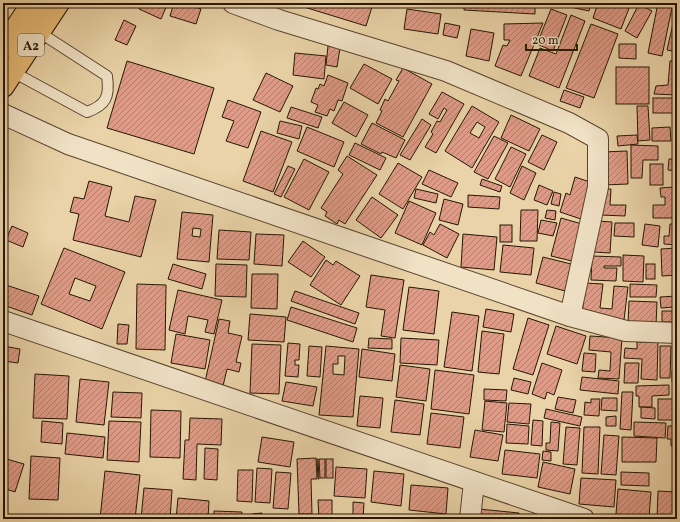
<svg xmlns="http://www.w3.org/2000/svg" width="680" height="522" font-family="Vollkorn,serif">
<defs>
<pattern id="building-hatch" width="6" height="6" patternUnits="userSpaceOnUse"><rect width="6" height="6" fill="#de9c88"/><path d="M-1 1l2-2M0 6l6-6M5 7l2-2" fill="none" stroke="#b47e6d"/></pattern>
</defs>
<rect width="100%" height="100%" fill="#ead3a8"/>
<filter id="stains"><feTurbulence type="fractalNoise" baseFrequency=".005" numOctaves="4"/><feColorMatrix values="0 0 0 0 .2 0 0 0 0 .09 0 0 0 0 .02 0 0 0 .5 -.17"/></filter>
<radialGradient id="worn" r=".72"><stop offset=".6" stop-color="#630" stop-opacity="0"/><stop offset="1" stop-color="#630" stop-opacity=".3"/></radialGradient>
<g fill="url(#building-hatch)" stroke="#271604" fill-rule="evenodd">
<path d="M142 3H168L161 19 139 9Z"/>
<path d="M174 3H182L201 9 196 24 170 16Z"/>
<path d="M291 3H357L372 7 366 26Z"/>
<path d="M440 3H461V7L439 6Z"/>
<path d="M464 3H535V14L464 10Z"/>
<path d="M551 3H591L589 11Z"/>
<path d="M598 3H631L621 29 593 18Z"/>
<path d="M658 3H673L662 56 648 53Z"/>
<path d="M639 4 652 11 637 38 625 31Z"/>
<path d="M407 9 441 14 438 34 404 29Z"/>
<path d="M551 9 567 15 553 51 537 44Z"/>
<path d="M571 15 585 21 559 88 529 76 540 48 556 54Z"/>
<path d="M675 15 677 16V52L667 50Z"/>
<path d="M124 20 136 26 127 45 115 40Z"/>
<path d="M445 23 460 26 457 38 443 35Z"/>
<path d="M543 23 521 76 495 66 503 45 507 46 510 40H504V24Z"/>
<path d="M591 24 618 34 594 98 566 88Z"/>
<path d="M471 29 494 33 489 61 466 56Z"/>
<path d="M619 44H636V59L619 58Z"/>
<path d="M328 46 340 48 337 67 326 65Z"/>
<path d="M295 53 326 56 324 79 293 75Z"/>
<path d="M677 60V95L654 94 656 86 668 85 670 61Z"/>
<path d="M127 61 214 88 194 154 107 128Z"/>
<path d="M364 64 392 79 378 104 350 88Z"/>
<rect x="616" y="67" width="33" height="37"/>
<path d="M403 68 432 84 403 137 376 123 382 111 380 110 385 99 388 101 399 81 396 80Z"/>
<path d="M266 73 293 86 280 112 253 100Z"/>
<path d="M328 75 348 83 342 101 338 100 334 111 330 109 327 116 315 112 318 105 311 102 316 88 318 89 320 84 324 86Z"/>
<path d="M564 90 584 97 580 108 560 101Z"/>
<path d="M442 92 464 104 436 153 425 147 433 134 431 132 437 121 440 122 447 110 444 108 438 119 429 114Z"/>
<rect x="653" y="98" width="24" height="15"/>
<path d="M228 100 261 112 248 148 226 141 234 121 222 117Z"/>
<path d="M344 102 368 115 356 137 332 123Z"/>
<path d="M472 106 499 122 472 168 445 151ZM477 122 485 127 479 138 470 133Z"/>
<path d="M637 106H648L650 140 638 141Z"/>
<path d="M291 107 322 117 318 128 287 118Z"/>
<path d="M511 115 540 129 529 151 501 138Z"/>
<rect x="674" y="115" width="3" height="13"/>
<path d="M422 119 431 125 410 160 400 155Z"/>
<path d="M280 121 302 126 299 139 277 133Z"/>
<path d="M372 123 405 140 396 158 382 152 381 154 361 144Z"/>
<path d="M307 127 344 142 334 167 297 151Z"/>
<path d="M670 127 671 141H652V128Z"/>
<path d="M261 131 292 142 273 192 243 181Z"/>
<path d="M542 135 557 142 544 170 528 162Z"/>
<path d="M637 135 638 144 618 146 617 136Z"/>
<path d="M494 136 508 143 488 179 474 172Z"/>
<path d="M355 143 386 158 380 170 349 155Z"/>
<path d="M631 145 658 146V160H643L642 178H631Z"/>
<path d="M511 147 526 154 510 187 495 179Z"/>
<path d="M627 151 628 184 603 185 602 152Z"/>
<path d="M347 156 377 175 345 224 339 220 337 224 325 216 327 212 321 208 343 174 338 170Z"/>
<path d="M304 159 329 172 309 210 284 197Z"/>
<path d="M669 159H677V171L668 170Z"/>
<path d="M398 163 422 177 403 209 379 194Z"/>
<rect x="650" y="164" width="13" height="21"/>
<path d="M288 166 295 169 281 197 274 194Z"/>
<path d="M522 166 536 173 524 200 510 193Z"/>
<path d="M429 170 458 183 451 197 422 184Z"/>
<path d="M575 177 596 184 584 220 560 212 566 193 570 195Z"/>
<path d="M482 179 502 186 500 192 480 185Z"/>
<path d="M89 181 112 187 105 216 129 222 135 196 156 200 141 257 73 240 79 214 70 212 74 197 84 199Z"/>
<path d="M539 185 553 191 547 205 534 200Z"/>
<path d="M674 187 675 218H653V205H665V197H661L660 188Z"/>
<path d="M416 189 438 194 436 203 414 198Z"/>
<path d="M602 189H611L610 205H626L625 216 601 215Z"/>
<path d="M554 192 561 194 559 206 551 204Z"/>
<path d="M468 195 500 197 499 209 468 207Z"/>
<path d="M372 197 398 215 381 238 356 220Z"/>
<path d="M444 199 463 204 458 225 439 220Z"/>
<path d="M409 201 436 213 422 245 395 233Z"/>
<path d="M521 210H538L537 241H520Z"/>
<path d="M547 210 556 211 555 220 545 218Z"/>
<path d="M182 212 213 215 209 262 177 259ZM193 228 201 229 200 237 192 236Z"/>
<path d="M561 218 582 224 572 261 551 256Z"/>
<path d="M541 220 557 223 553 236 538 233Z"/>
<path d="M597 221 612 222 610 253 594 252Z"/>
<path d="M615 223H634V237L614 236Z"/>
<path d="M440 224 459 234 447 258 423 245 430 232 434 235Z"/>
<path d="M645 224 660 226 658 247 642 245Z"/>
<path d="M670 224H677V245L664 244V236H669Z"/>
<rect x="500" y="225" width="12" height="17"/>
<path d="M12 226 28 233 23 247 6 240Z"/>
<path d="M219 230 251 232 249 260 217 259Z"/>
<path d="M256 234 284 235 282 266 254 264Z"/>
<path d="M463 234 497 237 494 270 461 267Z"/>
<path d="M303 241 325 257 311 277 288 262Z"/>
<path d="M503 245 534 248 531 275 500 272Z"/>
<path d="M64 248 125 272 102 329 41 304ZM75 278 96 286 90 301 69 294Z"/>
<path d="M677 248V275L662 276 661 249Z"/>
<path d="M623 255 644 256 643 282 623 281Z"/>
<path d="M592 256 621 257V266H604V268H617L616 281 591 280Z"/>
<path d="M543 257 571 264 565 291 536 283Z"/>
<path d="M326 260 333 265 336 261 360 276 341 305 310 285Z"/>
<path d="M173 264 206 274 202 289 168 279Z"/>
<path d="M216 264 247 265 246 297 215 296Z"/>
<rect x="646" y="264" width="9" height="15"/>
<path d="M252 274H278L277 309 251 308Z"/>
<path d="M371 275 404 280 395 338 381 336 385 310 366 307Z"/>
<path d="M585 283 603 284 600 308 612 309 614 286 628 287 624 320 582 316Z"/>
<path d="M3 284 39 296 32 315 3 305Z"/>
<path d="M137 284 166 285 165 350 136 349Z"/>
<path d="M630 284 657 285 656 297H630Z"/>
<path d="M409 287 439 291 434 334 403 330Z"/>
<path d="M178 290 222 300 214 334 205 332 208 320 188 316 185 334 169 330Z"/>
<path d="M295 291 359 313 355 324 291 301Z"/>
<path d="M677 296V311L674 312V307L661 308 660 297Z"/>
<path d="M629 301 657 302 656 325 628 324Z"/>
<path d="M291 307 357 328 353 342 287 320Z"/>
<path d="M486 309 514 314 511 332 483 327Z"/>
<path d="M662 311H673V315H677V322H662Z"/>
<path d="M452 312 479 316 472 371 444 367Z"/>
<path d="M250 314 286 317 284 342 248 340Z"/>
<path d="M528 318 549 325 533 375 513 369Z"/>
<path d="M219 319 230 321 228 333 242 336 236 362 241 363 239 372 227 369 223 386 205 382Z"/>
<path d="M118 324 129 325 127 344H117Z"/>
<path d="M556 326 586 336 577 364 547 354Z"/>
<path d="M482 331 504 334 499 374 478 372Z"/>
<path d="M176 334 210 340 205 369 171 363Z"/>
<path d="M590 336 622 338 619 379 598 378 599 370 610 371 611 352 589 350Z"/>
<path d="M369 338 392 339V349L368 348Z"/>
<path d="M401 338 439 340 437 365 400 363Z"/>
<path d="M637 342H658L657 380 641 379 642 359 624 358 625 348 637 349Z"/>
<path d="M288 343 300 344 299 360H295V365H299L298 377 285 376Z"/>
<path d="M252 344 281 345 279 394 250 393Z"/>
<path d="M3 346 20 349 18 363 3 361Z"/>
<path d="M309 346 322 347 320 377 307 376Z"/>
<path d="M326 346 359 349 353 417 319 415ZM338 356H345L344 375 333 374V364H338Z"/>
<path d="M660 346H671L670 378H660Z"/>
<path d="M362 349 395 354 392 381 359 377Z"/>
<path d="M584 353 596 354 595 372 582 371Z"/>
<path d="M542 363 562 370 554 395 547 392 545 399 532 394Z"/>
<path d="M625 363H639L638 383H624Z"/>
<path d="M400 365 430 369 426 401 396 397Z"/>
<path d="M435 370 474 375 469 414 431 409Z"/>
<rect x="672" y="371" width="5" height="10"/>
<path d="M35 374 69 376 67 419 33 418Z"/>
<path d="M582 377 619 381 618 394 580 390Z"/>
<path d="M514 378 531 382 528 394 511 390Z"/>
<path d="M80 379 109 382 104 425 76 422Z"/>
<path d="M286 382 317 387 313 406 282 401Z"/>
<rect x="676" y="383" width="1" height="29"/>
<path d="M669 385V395L652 396V407H639V396H636V386Z"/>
<path d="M484 389 507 390 506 401 484 400Z"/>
<path d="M113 392 142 393 141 418 111 417Z"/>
<path d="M622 392H633L631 430 620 429Z"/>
<path d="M360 396 383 398 380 428 357 426Z"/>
<path d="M558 397 576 400 573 413 555 409Z"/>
<path d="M602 398H617V411L601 410Z"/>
<path d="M591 399H600L599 416 584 415 585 402 591 403Z"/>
<rect x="658" y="399" width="15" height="21"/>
<path d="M395 400 424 404 420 435 391 432Z"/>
<path d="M485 401 507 403 504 432 482 430Z"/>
<path d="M509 403 531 404 529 424 507 422Z"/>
<path d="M641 407 655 408V419L641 418Z"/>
<path d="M546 409 582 417 580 426 544 418Z"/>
<path d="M151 410 181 411 180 458 150 457Z"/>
<path d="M431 413 464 417 460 448 427 444Z"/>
<path d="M616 416V426H606V417Z"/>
<path d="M190 418 222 419 221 445 197 444 196 480 183 479 185 440H189Z"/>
<path d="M533 420 543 421 542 446 531 445Z"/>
<path d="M42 421 63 423 62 444 41 442Z"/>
<path d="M109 421 141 422 139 462 107 460Z"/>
<path d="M551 422 560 423 558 451 546 450V443H550Z"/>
<path d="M634 422 666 423 665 438 634 436Z"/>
<path d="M507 424 529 426 528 444 506 443Z"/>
<path d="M668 426H677V446H671V439H667Z"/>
<path d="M566 427 580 428 577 465 563 464Z"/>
<path d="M584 427H600L598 474 582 473Z"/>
<path d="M3 430 7 431 3 450Z"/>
<path d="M475 430 503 435 498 461 470 457Z"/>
<path d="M67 433 105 437 103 458 65 454Z"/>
<path d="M604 435 619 436 616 475 601 474Z"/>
<path d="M262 437 294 442 290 467 258 462Z"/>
<path d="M622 437 657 438 656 462H622Z"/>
<path d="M205 448 218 449 217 480 204 479Z"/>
<path d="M505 450 540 454 537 478 502 474Z"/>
<path d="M543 451 551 452V461L542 460Z"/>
<path d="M31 456 60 458 58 500 29 499Z"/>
<path d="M3 458 24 464 15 492 3 488Z"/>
<path d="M316 458 317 479H311L312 514H299L297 459Z"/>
<path d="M317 459H318L319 479H318Z"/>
<path d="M319 459H325V478H320Z"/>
<rect x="326" y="459" width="7" height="19"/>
<path d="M543 462 575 469 570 494 538 487Z"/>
<path d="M336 467 367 469 365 498 334 496Z"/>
<path d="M257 468 272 469 270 503 255 502Z"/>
<path d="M238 470H253L252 502 237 501Z"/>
<path d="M105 471 140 475 135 519H100Z"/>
<path d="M374 471 404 474 401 506 371 502Z"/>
<path d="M276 472 291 473 288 509 273 508Z"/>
<path d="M621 472 649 473V486L621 485Z"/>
<path d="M581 478 616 480 614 507 579 504Z"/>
<path d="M411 485 448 488 446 514 409 510Z"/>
<path d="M144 488 172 490 170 519H141Z"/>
<path d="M618 489 651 492 649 517 616 514Z"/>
<path d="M658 491 677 492V519H657Z"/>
<path d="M178 498 209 501 208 519H176Z"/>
<path d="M318 500H332V519H319Z"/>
<path d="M353 502 364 503 363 519H353Z"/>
<path d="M479 509 519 513V519H478Z"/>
<path d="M214 511 242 512 241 519H214Z"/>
<path d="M262 513V519H252V514Z"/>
<path d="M406 516 422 518V519H406Z"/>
</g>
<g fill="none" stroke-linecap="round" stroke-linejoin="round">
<defs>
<path id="service" d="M13 72 87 112C106 105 110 97 107 76L39 32"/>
<g id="minor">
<path d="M233 3 279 20 446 71 569 123 598 139V187L570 316"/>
<path d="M3 114 68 144 570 316 626 331 677 333"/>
<path d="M3 321 584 519"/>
<path d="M470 519 474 482"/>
</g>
<g id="trunk">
<path d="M3 48 33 3"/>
<path d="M3 86 58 3"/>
</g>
</defs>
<use href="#service" stroke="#58452d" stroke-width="12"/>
<use href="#minor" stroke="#58452d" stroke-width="22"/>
<use href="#trunk" stroke="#271604" stroke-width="24"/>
<use href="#service" stroke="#f1e2c6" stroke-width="10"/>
<use href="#minor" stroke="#f1e2c6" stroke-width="20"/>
<use href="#trunk" stroke="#e5ba74" stroke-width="22"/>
</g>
<g text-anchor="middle" stroke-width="3.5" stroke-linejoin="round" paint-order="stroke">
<rect fill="#f1e2c6" stroke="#64533e" stroke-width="1" x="18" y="34" width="26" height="22" rx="3"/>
<g font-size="13" font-weight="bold" fill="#271604">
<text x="31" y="50">A2</text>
</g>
</g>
<rect width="680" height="522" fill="none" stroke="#ead3a8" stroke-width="16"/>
<rect x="4" y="4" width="672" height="514" fill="none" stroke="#271604" stroke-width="2"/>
<rect x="8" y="8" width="664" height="506" fill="none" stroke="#271604"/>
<path d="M526 44v6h51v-6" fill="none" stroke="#271604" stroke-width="2"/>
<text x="532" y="44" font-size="12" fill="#271604" stroke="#f1e2c6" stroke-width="3" paint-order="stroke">20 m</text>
<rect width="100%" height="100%" filter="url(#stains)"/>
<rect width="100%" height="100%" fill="url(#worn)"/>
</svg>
